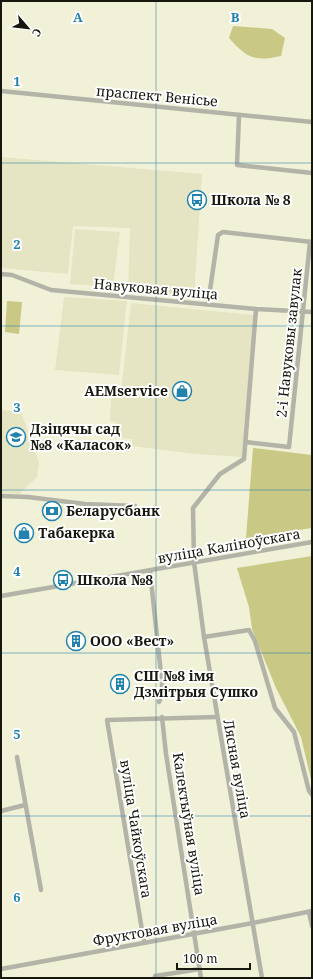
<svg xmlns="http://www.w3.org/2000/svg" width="313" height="979" font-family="'Noto Serif',serif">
<rect width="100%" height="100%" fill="#f1f1d7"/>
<g fill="#e5e5c4">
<path d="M1 157 202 174 194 298 128 291 130 228 73 226 68 274 1 268Z"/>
<path d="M75 229 120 232 113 287 70 284Z"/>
<path d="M64 297 127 301 119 375 55 370Z"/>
<path d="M131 303 254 315 242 457 195 454 132 446V439L122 438 116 435 117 422 110 421 111 391 121 392Z"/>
<path d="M1 410 21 412 39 462 37 477 19 494 1 493Z"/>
</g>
<g fill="#c9c885">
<path d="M233 26 272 29 285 38 281 56C254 62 247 58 229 38Z"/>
<path d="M7 301 22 302 19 334 5 332Z"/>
<path d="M253 448 312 455V528L246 538Z"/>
<path d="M312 556V784L301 737 276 688 252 629 249 607 237 568Z"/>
</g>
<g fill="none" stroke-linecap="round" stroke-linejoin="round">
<g stroke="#b3b3a8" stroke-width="4.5">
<path d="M1 91 312 122"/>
<path d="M239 115 237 165 312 173"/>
<path d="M1 274 12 275 51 290 256 309 312 312"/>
<path d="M208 304 218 235 223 232 312 242"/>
<path d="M256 309 244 459 220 474 193 508 194 562 204 637 262 978"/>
<path d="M246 442 289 447 310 242"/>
<path d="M1 496 28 497 85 504 135 506"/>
<path d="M150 571 162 683V693L159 702"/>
<path d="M1 596 312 542"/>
<path d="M204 637 249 630 255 641 275 708 294 732 309 791 312 795"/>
<path d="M162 717 166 754 201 978"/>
<path d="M17 757 41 890"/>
<path d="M1 811 25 805"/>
<path d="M309 912 312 926"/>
<path d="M144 942 107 720 217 717"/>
<path d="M1 969 253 923 312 911"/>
<path d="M155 978V976L200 969"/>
</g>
</g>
<path fill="none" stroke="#2082ad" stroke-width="1" stroke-opacity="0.55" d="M156 1V978M1 163H312M1 326H312M1 490H312M1 653H312M1 816H312"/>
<defs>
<symbol id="bus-ring" viewBox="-11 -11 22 22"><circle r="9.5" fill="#fff" stroke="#2082ad" stroke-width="1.5"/><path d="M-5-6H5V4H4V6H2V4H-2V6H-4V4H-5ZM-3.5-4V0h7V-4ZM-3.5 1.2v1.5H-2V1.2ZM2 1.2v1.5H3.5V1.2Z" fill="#2082ad"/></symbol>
<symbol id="shop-ring" viewBox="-11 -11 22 22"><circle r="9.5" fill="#fff" stroke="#2082ad" stroke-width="1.5"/><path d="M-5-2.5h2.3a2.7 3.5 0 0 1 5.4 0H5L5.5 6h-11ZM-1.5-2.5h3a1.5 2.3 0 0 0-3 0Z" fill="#2082ad"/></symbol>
<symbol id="school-ring" viewBox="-11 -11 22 22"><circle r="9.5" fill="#fff" stroke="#2082ad" stroke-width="1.5"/><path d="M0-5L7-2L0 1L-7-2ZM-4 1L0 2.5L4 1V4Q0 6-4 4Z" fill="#2082ad"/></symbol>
<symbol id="bank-ring" viewBox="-11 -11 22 22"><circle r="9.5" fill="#fff" stroke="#2082ad" stroke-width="1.5"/><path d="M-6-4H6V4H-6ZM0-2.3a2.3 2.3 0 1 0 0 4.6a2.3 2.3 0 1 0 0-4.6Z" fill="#2082ad"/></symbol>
<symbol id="building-ring" viewBox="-11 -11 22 22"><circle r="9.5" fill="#fff" stroke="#2082ad" stroke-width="1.5"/><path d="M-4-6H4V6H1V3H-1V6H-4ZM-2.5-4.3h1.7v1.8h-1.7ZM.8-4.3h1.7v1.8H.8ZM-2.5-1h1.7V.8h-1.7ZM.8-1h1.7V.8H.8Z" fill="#2082ad"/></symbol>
</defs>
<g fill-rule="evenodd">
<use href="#bus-ring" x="186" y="189" width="22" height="22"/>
<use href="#shop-ring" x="171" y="380" width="22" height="22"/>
<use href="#school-ring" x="5" y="426" width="22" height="22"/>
<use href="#bank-ring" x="41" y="500" width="22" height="22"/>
<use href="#shop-ring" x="13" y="522" width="22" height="22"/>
<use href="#bus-ring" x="52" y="569" width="22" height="22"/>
<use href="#building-ring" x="65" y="630" width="22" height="22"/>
<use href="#building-ring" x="109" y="673" width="22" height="22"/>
</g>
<g text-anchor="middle" stroke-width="4" stroke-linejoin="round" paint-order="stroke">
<g font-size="14" fill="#17170e" stroke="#fff">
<text transform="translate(157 96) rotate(5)" y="5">праспект Венісье</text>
<text transform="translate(156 289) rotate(5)" y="5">Навуковая вуліца</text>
<text transform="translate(289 343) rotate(-84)" y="5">2-і Навуковы завулак</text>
<text transform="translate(229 546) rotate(-10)" y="5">вуліца Каліноўскага</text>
<text transform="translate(237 769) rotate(80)" y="5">Лясная вуліца</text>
<text transform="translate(189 824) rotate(81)" y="5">Калектыўная вуліца</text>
<text transform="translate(136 829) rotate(81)" y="5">вуліца Чайкоўскага</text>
<text transform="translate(155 930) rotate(-10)" y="5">Фруктовая вуліца</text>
</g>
<g font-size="14" font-weight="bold" fill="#17170e" stroke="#fff" text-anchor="start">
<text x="211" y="205">Школа № 8</text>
<text x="168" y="396" text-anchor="end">AEMservice</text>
<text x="30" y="434">Дзіцячы сад<tspan x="30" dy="16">№8 «Каласок»</tspan></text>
<text x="66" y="516">Беларусбанк</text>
<text x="38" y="538">Табакерка</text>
<text x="77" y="585">Школа №8</text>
<text x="90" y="646">ООО «Вест»</text>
<text x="134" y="681">СШ №8 імя<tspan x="134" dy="16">Дзмітрыя Сушко</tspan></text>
</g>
</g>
<g font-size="13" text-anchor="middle" font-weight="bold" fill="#2082ad" stroke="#fff" stroke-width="4" stroke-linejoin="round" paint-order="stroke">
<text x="78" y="22">A</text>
<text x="235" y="22">B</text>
<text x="17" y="86">1</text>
<text x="17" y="249">2</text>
<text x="17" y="412">3</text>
<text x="17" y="576">4</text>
<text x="17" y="739">5</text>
<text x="17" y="902">6</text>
</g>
<rect width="313" height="979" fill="none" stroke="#17170e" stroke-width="4"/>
<g transform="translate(28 28) rotate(118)" stroke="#ffffff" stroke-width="3" paint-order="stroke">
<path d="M0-3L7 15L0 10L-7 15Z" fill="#17170e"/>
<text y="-6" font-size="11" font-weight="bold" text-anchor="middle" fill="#17170e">С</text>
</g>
<path d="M177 963v6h73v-6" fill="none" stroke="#17170e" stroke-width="2"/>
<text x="183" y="963" font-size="12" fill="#17170e" stroke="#ffffff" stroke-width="3" paint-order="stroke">100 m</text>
</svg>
